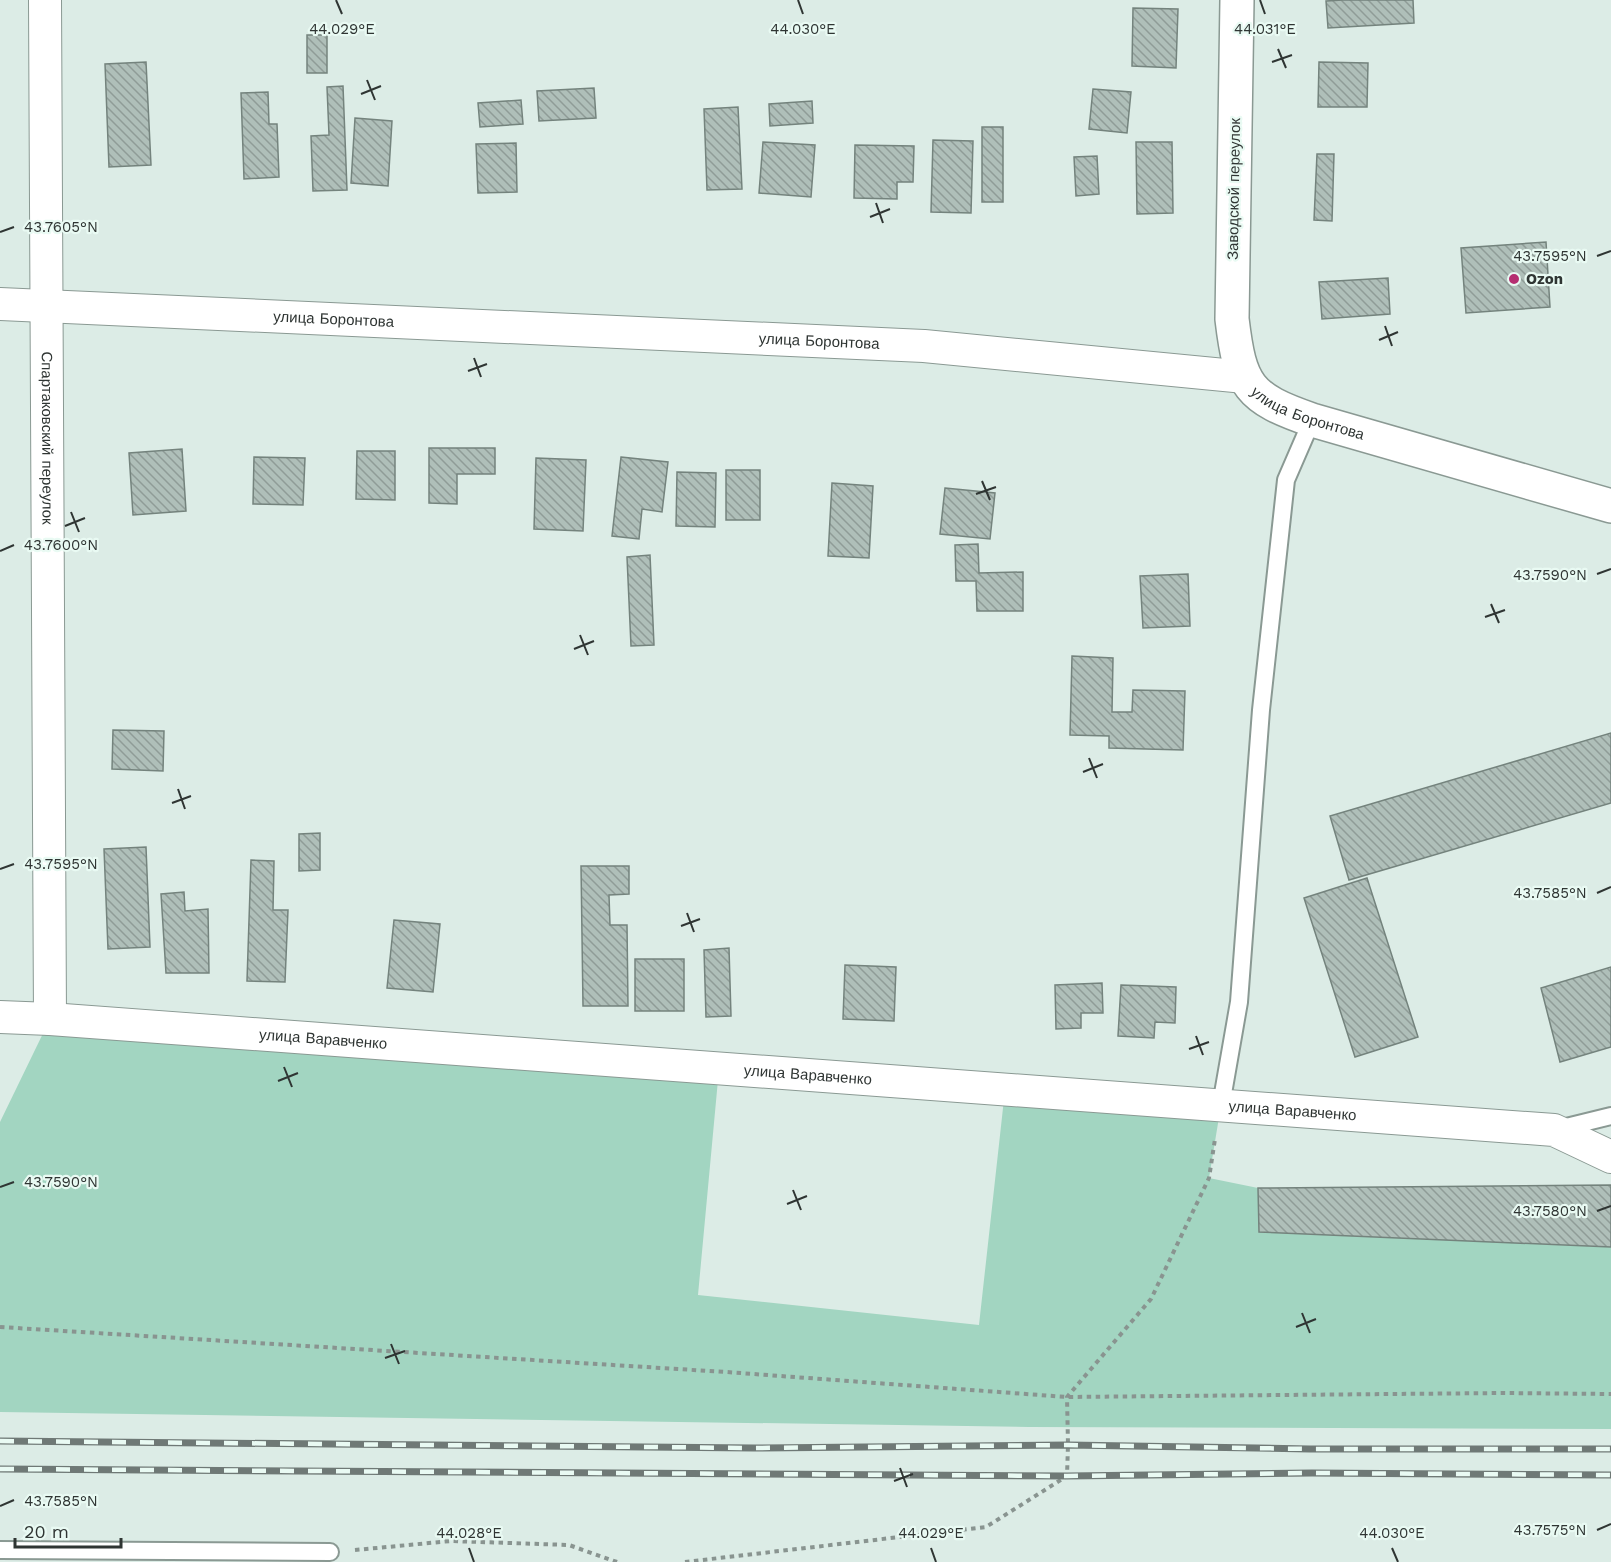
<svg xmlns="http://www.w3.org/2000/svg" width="1611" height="1562" font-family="'Work Sans',sans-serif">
<defs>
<pattern id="building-back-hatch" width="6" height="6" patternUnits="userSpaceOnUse" patternTransform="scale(1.5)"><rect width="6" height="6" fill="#afbfb9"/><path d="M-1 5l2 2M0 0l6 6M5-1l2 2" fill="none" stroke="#8f9c97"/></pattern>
</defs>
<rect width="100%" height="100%" fill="#dcece6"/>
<path fill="#a2d5c1" d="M50 1019 719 1069 698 1295 979 1325 1005 1090 1221 1105 1209 1178 1258 1188 1259 1232 1611 1247V1429L1029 1427 0 1412V1122Z"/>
<g fill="url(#building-back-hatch)" stroke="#74837d" stroke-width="1.5">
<path d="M1343 0H1413L1414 23 1328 28 1326 1Z"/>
<path d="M1133 8 1178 9 1176 68 1132 66Z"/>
<rect x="307" y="35" width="20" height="38"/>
<path d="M146 62 151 165 109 167 105 64Z"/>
<path d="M1319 62 1368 63 1367 107H1318Z"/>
<path d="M343 86 347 190 313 191 311 136 329 135 327 87Z"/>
<path d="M594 88 596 118 539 121 537 91Z"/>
<path d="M1093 89 1131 92 1127 133 1089 129Z"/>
<path d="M268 92 269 124H277L279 177 244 179 241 93Z"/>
<path d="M521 100 523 124 480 127 478 103Z"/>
<path d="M812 101 813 123 770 126 769 104Z"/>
<path d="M738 107 742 189 707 190 704 109Z"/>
<path d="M355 118 392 121 388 186 351 183Z"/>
<rect x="982" y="127" width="21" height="75"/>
<path d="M933 140 973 141 971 213 931 212Z"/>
<path d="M763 142 815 145 811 197 759 193Z"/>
<path d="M1136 142H1172L1173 213 1137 214Z"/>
<path d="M516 143 517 192 478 193 476 144Z"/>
<path d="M855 145 914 146 913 182H897V199L854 198Z"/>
<path d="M1317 154H1334L1332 221 1314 220Z"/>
<path d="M1097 156 1099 194 1076 196 1074 157Z"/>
<path d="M1546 242 1550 307 1466 313 1461 248Z"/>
<path d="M1388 278 1390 314 1322 319 1319 282Z"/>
<path d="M429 448H495V474H457V504L429 503Z"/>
<path d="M182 449 186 511 133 515 129 453Z"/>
<path d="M357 451H395V500L356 499Z"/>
<path d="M254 457 305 458 303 505 253 504Z"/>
<path d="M621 457 668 462 662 512 642 509 639 539 612 536Z"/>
<path d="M536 458 586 460 583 531 534 529Z"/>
<rect x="726" y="470" width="34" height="50"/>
<path d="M677 472 716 473 715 527 676 526Z"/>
<path d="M832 483 873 486 869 558 828 556Z"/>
<path d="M945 488 995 493 990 539 940 534Z"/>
<path d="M978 544 979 573 1023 572V611H977L976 581H956L955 545Z"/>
<path d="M650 555 654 645 631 646 627 557Z"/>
<path d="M1188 574 1190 626 1143 628 1140 576Z"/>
<path d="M1072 656 1113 658 1112 712H1132L1133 690 1185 691 1183 750 1109 748V736L1070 735Z"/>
<path d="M113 730 164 731 163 771 112 769Z"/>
<path d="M1611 733V803L1349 880 1330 816Z"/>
<path d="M320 833V870L299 871V834Z"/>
<path d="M146 847 150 947 108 949 104 849Z"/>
<path d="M251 860 274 861 273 910H288L285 982 247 981Z"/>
<path d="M581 866H629V894L609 895 610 925H627L628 1006H583Z"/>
<path d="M1367 878 1418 1037 1355 1057 1304 898Z"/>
<path d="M184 892 185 911 208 909 209 973H166L161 894Z"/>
<path d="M394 920 440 924 433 992 387 988Z"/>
<path d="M729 948 731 1016 706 1017 704 950Z"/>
<rect x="635" y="959" width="49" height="52"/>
<path d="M845 965 896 967 894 1021 843 1019Z"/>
<path d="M1611 967V1047L1560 1062 1541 988Z"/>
<path d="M1102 983 1103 1013H1081V1028L1056 1029 1055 985Z"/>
<path d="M1121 985 1176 987 1175 1023 1155 1022 1154 1038 1118 1036Z"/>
<path d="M1611 1185V1247L1259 1232 1258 1188Z"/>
</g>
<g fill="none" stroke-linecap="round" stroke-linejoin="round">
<defs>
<g id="service">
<path d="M1221 1105 1239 1002 1261 710 1286 480 1312 420"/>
<path d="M1558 1129 1611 1116"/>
<path d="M0 1550 330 1552"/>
</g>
<g id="minor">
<path id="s1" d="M45 0 50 1019"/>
<path id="s2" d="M0 304 924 346 1245 377"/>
<path id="s3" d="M0 1017 50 1019 1554 1130 1611 1157"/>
</g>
<g id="tertiary">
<path id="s4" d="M1237 0 1232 319C1240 386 1248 398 1312 420L1611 506"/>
</g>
</defs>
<use href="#service" stroke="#8a9993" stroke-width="20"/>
<use href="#minor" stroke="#8a9993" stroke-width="34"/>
<use href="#tertiary" stroke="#8a9993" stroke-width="36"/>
<g stroke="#899490" stroke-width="4" stroke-dasharray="4.5 4.5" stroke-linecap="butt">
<path d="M0 1327 726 1372 1067 1397 1501 1393 1611 1394"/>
<path d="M355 1550 451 1541 569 1545 617 1562"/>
<path d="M685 1562 986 1527 1067 1476 1068 1445 1067 1397 1151 1299 1209 1178 1215 1139"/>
</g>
<use href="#service" stroke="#fff" stroke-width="16"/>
<use href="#minor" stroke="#fff" stroke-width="32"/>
<use href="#tertiary" stroke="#fff" stroke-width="33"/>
<defs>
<g id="rail">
<path d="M0 1441 754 1448 1068 1445 1310 1449H1611"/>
<path d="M0 1469 1067 1476 1312 1473 1611 1475"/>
</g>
</defs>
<use href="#rail" stroke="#6f7976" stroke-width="7"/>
<use href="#rail" stroke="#e9faf3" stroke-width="4.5" stroke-dasharray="14" stroke-linecap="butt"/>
</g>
<path fill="none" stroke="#2f3533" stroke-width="2" d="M336 0 342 14M798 0 803 14M1260 0 1265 14M1278 49 1286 68M1272 62 1292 55M367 80 375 100M361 94 381 86M876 203 883 223M870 217 890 209M0 232 14 227M1597 256 1611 251M1385 326 1392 346M1379 340 1398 332M474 358 481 377M468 371 487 364M982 481 990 500M976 494 996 487M71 512 79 532M65 526 85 518M0 551 14 545M1597 574 1611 569M1491 604 1499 623M1485 617 1505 610M580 635 588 655M574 649 594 641M1089 758 1097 778M1083 772 1103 764M178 789 185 809M172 803 191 796M0 869 14 864M1597 893 1611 887M687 913 694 932M681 926 700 919M1196 1036 1203 1055M1189 1049 1209 1042M284 1067 292 1087M278 1081 298 1073M0 1187 14 1182M793 1190 801 1210M787 1204 807 1196M1597 1211 1611 1206M1302 1313 1310 1333M1296 1327 1316 1319M391 1344 399 1364M385 1358 405 1351M900 1468 907 1487M894 1481 913 1474M0 1506 14 1500M1597 1530 1611 1524M469 1548 474 1562M931 1548 936 1562M1392 1548 1398 1562"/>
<circle fill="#b52e71" stroke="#e9faf3" stroke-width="2" cx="1514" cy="279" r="6"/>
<g text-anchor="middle" stroke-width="4.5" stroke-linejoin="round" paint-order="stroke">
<g font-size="15" fill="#2f3533" stroke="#e9faf3">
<text transform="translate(1234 189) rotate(-89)" y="5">Заводской переулок</text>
<text dy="5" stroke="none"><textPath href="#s2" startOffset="334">улица Боронтова</textPath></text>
<text dy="5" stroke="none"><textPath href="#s2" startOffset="820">улица Боронтова</textPath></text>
<text dy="5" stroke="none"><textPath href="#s4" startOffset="454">улица Боронтова</textPath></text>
<text dy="5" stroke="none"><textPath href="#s1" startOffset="438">Спартаковский переулок</textPath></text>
<text dy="5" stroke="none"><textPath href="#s3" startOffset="324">улица Варавченко</textPath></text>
<text dy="5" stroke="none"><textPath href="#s3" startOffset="810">улица Варавченко</textPath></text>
<text dy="5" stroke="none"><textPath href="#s3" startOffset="1296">улица Варавченко</textPath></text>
</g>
<g font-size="15" font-weight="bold" fill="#2f3533" stroke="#e9faf3" text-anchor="start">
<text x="1526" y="284">Ozon</text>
</g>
</g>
<g font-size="15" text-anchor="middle" fill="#2f3533" stroke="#e9faf3" stroke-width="4.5" stroke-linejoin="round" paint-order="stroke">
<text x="342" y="34">44.029°E</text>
<text x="803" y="34">44.030°E</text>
<text x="1265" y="34">44.031°E</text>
<text x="61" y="232">43.7605°N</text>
<text x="1550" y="261">43.7595°N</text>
<text x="61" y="550">43.7600°N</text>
<text x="1550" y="580">43.7590°N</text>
<text x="61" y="869">43.7595°N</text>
<text x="1550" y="898">43.7585°N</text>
<text x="61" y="1187">43.7590°N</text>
<text x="1550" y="1216">43.7580°N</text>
<text x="61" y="1506">43.7585°N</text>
<text x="1550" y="1535">43.7575°N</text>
<text x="469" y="1538">44.028°E</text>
<text x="931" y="1538">44.029°E</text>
<text x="1392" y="1538">44.030°E</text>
</g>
<path d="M15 1538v9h106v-9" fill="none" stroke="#2f3533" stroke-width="3"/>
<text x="24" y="1538" font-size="18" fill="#2f3533" stroke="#e9faf3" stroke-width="4.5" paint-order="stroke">20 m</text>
</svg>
